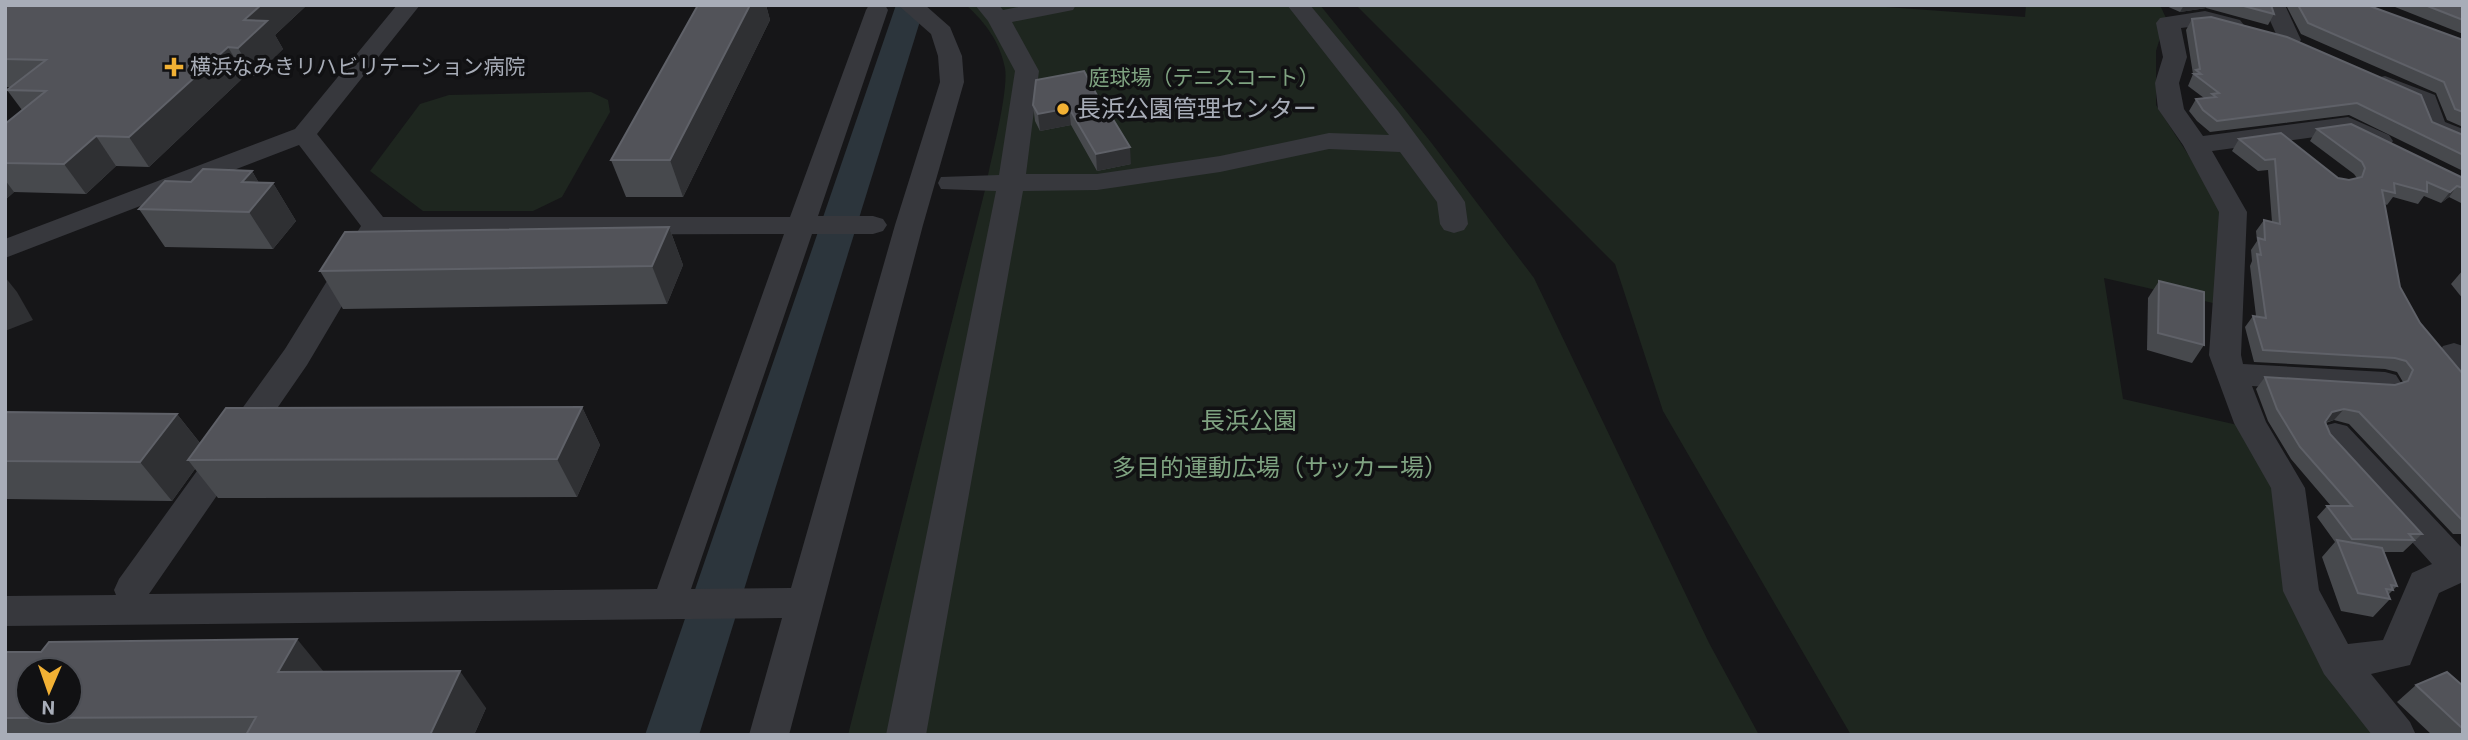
<svg xmlns="http://www.w3.org/2000/svg" width="2468" height="740" font-family="Roboto,'Noto Sans JP',sans-serif">
<rect width="100%" height="100%" fill="#161618"/>
<g fill="#1e261f">
<path d="M966 5H1320L1430 141 1534 278 1709 643 1759 735H848L985 190C990 163 1009 91 1005 68 1000 42 985 22 966 5Z"/>
<path d="M1356 5H1858L2025 17 2026 5H2160L2166 18 2156 51V105L2224 210 2213 303 2104 278 2123 399 2242 426 2277 485 2289 587 2387 735H1851L1663 411 1615 264Z"/>
<path d="M591 92 608 100 610 112 562 197 533 211H423L370 171 420 104 449 95Z"/>
</g>
<path fill="#2c353c" d="M896 5H925L699 735H645Z"/>
<g fill="none" stroke-linecap="round" stroke-linejoin="round">
<g fill="#37383d" fill-rule="evenodd">
<path d="M397 5H420L317 134 383 217H790L866 10 869 5H885L888 10 818 216H873L883 219 887 225 883 231 873 234H812L691 589 791 588 895 225 940 82 938 56 931 34 898 5H925L950 27 962 56 964 82 923 225 789 735H749L782 618 5 626V596L116 595 114 590 119 579 285 349 361 226 299 145 5 258V239L295 129ZM784 234 657 589 149 594 307 365 384 235Z"/>
<path d="M975 5H999L1003 10 1028 5H1076L1073 10 1012 22 1039 71 1026 174H1097L1220 156 1329 133 1389 135 1287 5H1310L1398 111 1461 196 1465 202 1468 224 1464 230 1454 233 1444 230 1440 224 1437 202 1400 152 1329 149 1220 172 1097 190 1023 191 926 735H886L996 191 941 189 938 183 941 177 999 175 1015 71 988 21Z"/>
<path d="M2263 5H2285L2301 40 2297 45H2281Z"/>
<path d="M2205 11 2240 20 2244 25 2240 30 2232 32 2205 25 2181 28 2187 57 2179 83 2184 109 2203 136 2348 117 2389 135 2393 141 2389 147 2380 149 2371 147 2344 133 2212 151 2247 212 2241 355 2243 364 2385 372 2396 375 2401 383 2396 391 2385 394 2252 386 2266 422 2305 488 2319 590 2348 644 2383 640 2412 573 2432 564 2323 444 2318 435 2323 426 2335 423 2347 426 2463 549V582L2439 593 2410 665 2371 674 2410 722 2416 735H2372L2324 674 2283 591 2271 488 2234 423 2209 355 2219 212 2183 145 2158 109 2155 83 2163 57 2156 23 2160 18Z"/>
<path d="M2385 76 2435 95 2445 122 2463 129V147L2425 131 2415 104 2376 88 2373 83 2376 78Z"/>
<path d="M2454 343 2463 346V380L2452 377 2438 354 2443 346Z"/>
</g>
</g>
<g fill="#47494d">
<path d="M5 5H307L275 35 283 49 255 76H245L149 167 116 166 86 194 14 192 5 200V124L22 110 7 90 11 87H5Z"/>
<path d="M698 5H766L770 20 683 197H626L611 160Z"/>
<path d="M2164 5H2271L2274 14 2268 25 2206 8 2180 12Z"/>
<path d="M2286 5H2367L2463 40V127L2447 120 2436 93 2301 34Z"/>
<path d="M2390 5 2463 6V34Z"/>
<path d="M2192 19 2463 135V171L2349 115 2210 132 2197 121 2189 111 2196 99 2204 98 2188 86 2193 74 2186 30Z"/>
<path d="M1036 80 1131 164 1097 171 1071 125 1040 131 1035 121 1033 105Z"/>
<path d="M2317 129 2463 178V204L2449 197 2441 203 2424 196 2418 204 2393 197 2387 205 2385 204 2400 287 2420 323 2463 374V534H2453L2349 424 2334 420 2326 423 2330 434 2422 534 2403 552H2383L2397 586 2388 595 2390 599 2373 617 2341 611 2322 557 2335 542 2317 517 2327 506H2331L2291 459 2268 421 2256 389 2265 377 2395 385 2403 382 2397 372 2385 369 2254 362 2245 327 2253 316H2256L2250 266 2252 261 2251 250 2257 241 2256 231 2264 220 2272 222 2268 170 2258 171 2232 151 2239 139 2338 178 2349 180 2357 178 2354 174 2310 141Z"/>
<path d="M252 171 259 183H273L296 221 273 249 165 247 139 209 191 182Z"/>
<path d="M669 227 683 265 667 304 343 309 320 271Z"/>
<path d="M2463 270V299L2451 284Z"/>
<path d="M2159 281 2204 345 2192 363 2147 350 2148 298Z"/>
<path d="M582 407 600 445 577 497 218 498 195 469 172 501 5 499V412L177 414 200 443Z"/>
<path d="M5 652 324 672 486 708 474 735H5Z"/>
<path d="M2416 685 2463 686V735H2432L2397 702Z"/>
</g>
<g fill="#2f3033">
<path d="M261 5H307L275 35 283 49 255 76 238 48 244 20Z"/>
<path d="M750 5H766L770 20 683 197 670 160Z"/>
<path d="M2184 5H2207L2206 8 2180 12Z"/>
<path d="M228 47 245 76 149 167 129 137Z"/>
<path d="M1069 108 1071 125 1040 131 1038 114Z"/>
<path d="M96 136 116 166 86 194 64 164Z"/>
<path d="M1130 147 1131 164 1097 171 1096 154Z"/>
<path d="M252 171 265 193 273 183 296 221 273 249 249 212 242 182Z"/>
<path d="M5 180 14 192 5 200Z"/>
<path d="M2457 186 2449 197 2441 203 2450 192Z"/>
<path d="M669 227 683 265 667 304 652 266Z"/>
<path d="M5 277 17 292 33 320 5 331Z"/>
<path d="M582 407 600 445 577 497 557 459Z"/>
<path d="M2344 409 2334 420 2322 423 2332 412Z"/>
<path d="M177 414 207 452 188 460 195 469 172 501 140 462Z"/>
<path d="M297 639 328 677 278 672Z"/>
<path d="M460 671 486 708 474 735H430Z"/>
</g>
<g fill="#525359" stroke="#5f6168" stroke-width="2" fill-rule="evenodd">
<path d="M5 5H261L244 20 267 21 238 48 228 47 129 137 96 136 64 164 5 163V124L46 91 7 90 46 60 5 59Z"/>
<path d="M698 5H750L670 160H611Z"/>
<path d="M2240 5H2271L2274 14Z"/>
<path d="M2298 5H2367L2463 40V112L2455 109 2444 82 2308 23Z"/>
<path d="M2425 5 2463 6V20Z"/>
<path d="M2211 17 2287 37 2421 95 2432 122 2463 135V155L2357 103 2217 121 2203 110 2196 99 2216 97 2212 94 2219 93 2194 74H2201L2196 70 2200 69 2192 19Z"/>
<path d="M1084 71 1108 116H1111L1130 147 1096 154 1069 108 1038 114 1033 105 1036 80Z"/>
<path d="M2351 124 2463 178V188L2457 186 2450 192 2427 182V192L2394 183 2395 193 2382 190 2400 287 2420 323 2463 374V521L2359 412 2344 409 2332 412 2325 422 2330 434 2422 534H2409L2414 540 2352 539 2327 506H2352L2300 447 2277 409 2265 377 2395 385 2408 381 2413 370 2406 361 2395 358 2263 350 2253 316 2266 318 2257 254 2261 255 2258 238 2265 240 2264 220 2280 224 2275 159 2265 160 2239 139 2281 133 2338 178 2349 180 2362 177 2365 168 2362 162 2317 129Z"/>
<path d="M203 169 252 171 242 182 273 183 249 212 139 209 165 181 191 182Z"/>
<path d="M669 227 652 266 320 271 345 232Z"/>
<path d="M2159 281 2204 292V345L2158 333Z"/>
<path d="M582 407 557 459 188 460 226 408Z"/>
<path d="M5 412 177 414 140 462 5 461Z"/>
<path d="M2337 540 2382 548 2397 586 2391 585 2393 590 2386 589 2390 599 2358 593Z"/>
<path d="M297 639 278 672 460 671 430 735H246L256 717 5 718V652H41L49 642ZM28 670H70V712H28Z"/>
<path d="M2447 672 2463 686V729L2416 685Z"/>
</g>
<g fill="#f2b134" stroke="#111113" stroke-width="2.5">
<path d="M170.5 56.5h7v7h7v7h-7v7h-7v-7h-7v-7h7z"/>
<circle cx="1063" cy="109" r="7"/>
</g>
<g text-anchor="middle" stroke-width="7" stroke-linejoin="round" paint-order="stroke">
<g font-size="21" fill="#a8adb8" stroke="#111113" text-anchor="start">
<text x="190" y="74">横浜なみきリハビリテーション病院</text>
</g>
<g font-size="21" fill="#7fa381" stroke="#111113">
<text x="1204" y="85">庭球場（テニスコート）</text>
</g>
<g font-size="24" fill="#a8adb8" stroke="#111113" text-anchor="start">
<text x="1077" y="117">長浜公園管理センター</text>
</g>
<g font-size="24" fill="#7fa381" stroke="#111113">
<text x="1249" y="429">長浜公園</text>
<text x="1280" y="476">多目的運動広場（サッカー場）</text>
</g>
</g>
<rect width="2468" height="740" fill="none" stroke="#a8adb8" stroke-width="14"/>
<g transform="translate(49 691) rotate(182)"><circle r="33" fill="#111113" stroke="#4d4f55" stroke-width="2"/>
<path d="M0-5L12 26L0 18L-12 26Z" fill="#f2b134"/>
<text y="-10" font-size="19" font-weight="bold" text-anchor="middle" fill="#a8adb8">N</text>
</g>
</svg>
